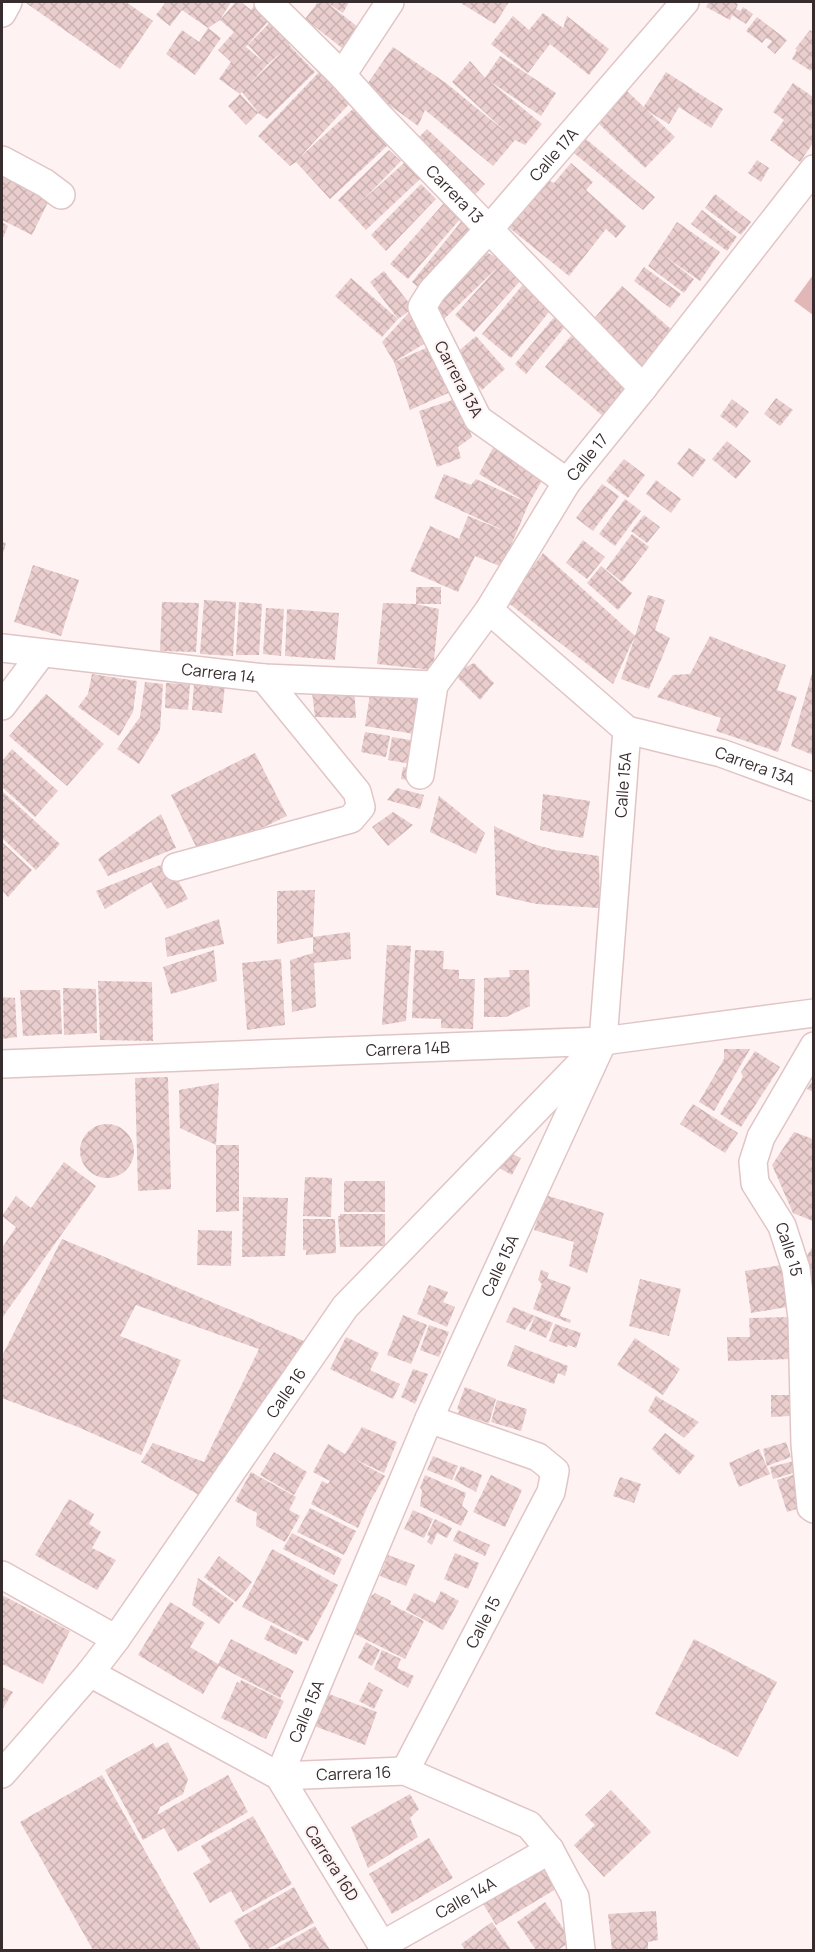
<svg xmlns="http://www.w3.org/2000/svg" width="815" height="1952" font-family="Manrope,sans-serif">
<defs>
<pattern id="building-cross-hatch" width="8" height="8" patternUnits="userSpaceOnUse" patternTransform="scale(1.5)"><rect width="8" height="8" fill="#eacece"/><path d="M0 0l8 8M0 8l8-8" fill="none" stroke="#c9b1b1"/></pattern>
</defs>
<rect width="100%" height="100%" fill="#fef2f2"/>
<path fill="#e2b7b8" d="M813 275V315L794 301Z"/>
<g fill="url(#building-cross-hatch)" fill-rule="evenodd">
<path d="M27 2H126L153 21 120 69 26 3Z"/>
<path d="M166 2H231L220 20 208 28 182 10 170 26 156 15Z"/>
<path d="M236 2H241L251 10 255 4 269 20 244 49 246 47 265 63 248 45 271 21 291 41 289 45 315 72 267 119 258 113 246 125 228 106 240 94 219 79 231 62 218 50 234 32 220 20ZM284 50 249 85 267 65ZM242 92 257 111H256L240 94Z"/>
<path d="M318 2H349L343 13 326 2 358 27 342 48 305 19Z"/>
<path d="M459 2H509L495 24Z"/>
<path d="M709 2H733L738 4 736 9 741 11 743 7 753 14 746 24 732 15 730 20 706 7Z"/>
<path d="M543 13 563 28 567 16 609 49 589 75 550 44 528 73 491 44 513 16 529 30Z"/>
<path d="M757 17 787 40 775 54 767 47 772 41 766 38 762 43 746 31Z"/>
<path d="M208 28 221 38 195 75 166 54 182 30 199 42Z"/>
<path d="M810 30 813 32V67L811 71 792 59 797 50 795 49Z"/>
<path d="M393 47 446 83 507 133 452 82 470 61 485 78 500 56 556 93 541 116 488 80 542 124 525 145 515 140 493 166 425 110 418 126 365 87Z"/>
<path d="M320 71 351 102 299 158 353 109 387 146 330 199 296 162 290 166 258 136Z"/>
<path d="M666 72 723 109 711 128 679 107 669 124 643 108Z"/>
<path d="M793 83 813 97V143L800 162 770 140 784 120 773 112Z"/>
<path d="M625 89 675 137 645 168 595 120Z"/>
<path d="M410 128 419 137 427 129 485 184 469 201Z"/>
<path d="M586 139 655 197 643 210 574 153Z"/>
<path d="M389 150 401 161 361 202 405 162 420 179 366 230 338 200Z"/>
<path d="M757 160 769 168 761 182 748 173Z"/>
<path d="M571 163 593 182 586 190 626 226 616 238 606 229 569 276 507 226 545 179 554 183Z"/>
<path d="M2 171 51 196 32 235 2 220Z"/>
<path d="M421 184 436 199 386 251 371 235Z"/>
<path d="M715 194 751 222 741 235 705 208Z"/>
<path d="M445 202 462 217 408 279 390 264Z"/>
<path d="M702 210 737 237 727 251 691 224Z"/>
<path d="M464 218 479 231 427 295 412 282Z"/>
<path d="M2 222 8 226 2 240Z"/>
<path d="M677 222 720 252 700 281 663 255 694 279 684 293 648 266Z"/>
<path d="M494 244 486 252 504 261 523 278 474 332 455 315 498 267 442 321 425 303Z"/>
<path d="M644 267 681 294 670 308 634 281Z"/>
<path d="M384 271 413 308 432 339 394 362 433 345 455 390 410 410 394 362 382 342 413 308 398 319 370 282Z"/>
<path d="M351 278 398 319 382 337 335 296Z"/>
<path d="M525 282 554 306 511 358 482 334Z"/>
<path d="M622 286 673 331 643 367 591 322Z"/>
<path d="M556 315 564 328 526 374 515 364Z"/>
<path d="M476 336 505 369 482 390 453 356Z"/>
<path d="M571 336 630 386 604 417 545 367Z"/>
<path d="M459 398 472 437 458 447 461 458 437 467 419 411Z"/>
<path d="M776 398 793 410 780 426 764 414Z"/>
<path d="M732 399 749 412 736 428 720 416Z"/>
<path d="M727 441 751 461 736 479 712 459Z"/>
<path d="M494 446 546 474 529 503 502 567 475 556 458 592 410 571 430 526 459 539 468 516 507 532 434 498 444 474 471 485 476 479 526 502 479 474Z"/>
<path d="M689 448 706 460 693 477 677 464Z"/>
<path d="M624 459 645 475 628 498 606 481Z"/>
<path d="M656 480 681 499 671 513 646 494Z"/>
<path d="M602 484 619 496 593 531 576 518Z"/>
<path d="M625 499 641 511 615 546 599 534Z"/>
<path d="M644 515 660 527 647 543 631 531Z"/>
<path d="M632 534 649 547 622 582 606 569Z"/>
<path d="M583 540 605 557 587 579 566 563Z"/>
<path d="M2 542 6 543 2 557Z"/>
<path d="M543 553 635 636 648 595 665 600 655 630 670 638 649 689 621 679 635 636 613 684 507 602Z"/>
<path d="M33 565 79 580 61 636 14 622Z"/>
<path d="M601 566 632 593 618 610 587 583Z"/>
<rect x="416" y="587" width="25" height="17"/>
<path d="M204 600 236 602 233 656 200 654Z"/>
<path d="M162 602 199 603 196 652 160 651Z"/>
<path d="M239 602 262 604 259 655H236Z"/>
<path d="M383 603 416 604 439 609 433 670 377 664Z"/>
<path d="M266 608 284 609 281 656 263 654Z"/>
<path d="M287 609 339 613 335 660 285 656Z"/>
<path d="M710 636 744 650 786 665 777 690 797 697 778 752 716 731 721 718 657 697 673 675 690 674Z"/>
<path d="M474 663 494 683 480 700 453 673Z"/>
<path d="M813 670V755L791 746Z"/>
<path d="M92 674 137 681 133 712 119 736 78 707 88 694Z"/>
<path d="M145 682 163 684 160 730 139 764 117 749 140 717Z"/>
<path d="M166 683 190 684 188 710 165 708Z"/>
<path d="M194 683 225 685 222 713 192 710Z"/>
<path d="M311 683 354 685 356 718 315 717Z"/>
<path d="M371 688 427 697 421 735 365 726Z"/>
<path d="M46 694 104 744 67 786 9 736Z"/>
<path d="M365 732 390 736 386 757 361 752Z"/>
<path d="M392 737 422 742 417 765 388 760Z"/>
<path d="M12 749 58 791 35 817 2 787V761Z"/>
<path d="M255 753 287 816 201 857 171 795Z"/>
<path d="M403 767 421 770 418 782 401 779Z"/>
<path d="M397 788 424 795 420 809 387 800Z"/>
<path d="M2 791 60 844 36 870 2 838Z"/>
<path d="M543 794 590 801 583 838 540 830Z"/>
<path d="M439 796 485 833 476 854 430 832Z"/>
<path d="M393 812 413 825 388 846 372 827Z"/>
<path d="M161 814 176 848 108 876 98 859Z"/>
<path d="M494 826 533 844 555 850 599 856 600 908 537 904 496 895Z"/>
<path d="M2 842 32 870 8 897 2 890Z"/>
<path d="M168 862 188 899 167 909 151 882 105 909 96 891Z"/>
<path d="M315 890 313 937 277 944V891Z"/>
<path d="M219 919 224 944 167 957 165 938Z"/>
<path d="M350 932 351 959 314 963 316 1007 292 1012 290 960 313 953V937Z"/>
<path d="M387 945 411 946 406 1021 382 1025Z"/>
<path d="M214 950 217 981 171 994 163 967Z"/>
<path d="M415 950 444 951 443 969 459 970V979H475L473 1029 441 1028V1019L412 1018Z"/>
<path d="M281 959 285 1025 247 1030 242 963Z"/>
<path d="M509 970H529L530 1006 506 1017H484V978L510 977Z"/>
<path d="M98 981 152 982 153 1041 100 1040Z"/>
<path d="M63 988 96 989 97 1033 64 1035Z"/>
<path d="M20 990H60L62 1034 23 1036Z"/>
<path d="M2 997 15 998 17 1037 2 1039Z"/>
<path d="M724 1049H750L714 1111 699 1102 724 1059Z"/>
<path d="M755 1051 780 1067 741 1127 720 1114 743 1077 741 1072Z"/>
<path d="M168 1077 171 1189 138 1191 135 1078Z"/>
<path d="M813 1080V1092L807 1089Z"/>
<path d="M219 1083 216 1145H239V1211L216 1212V1145L180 1128 179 1090Z"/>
<path d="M693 1104 738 1133 725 1153 680 1124Z"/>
<circle cx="107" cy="1151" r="27"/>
<path d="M794 1132 813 1139V1221L793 1213 772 1165Z"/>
<path d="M500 1148 521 1158 512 1175 492 1164Z"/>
<path d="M64 1162 96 1186 2 1318V1248L16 1227 2 1216 16 1196 31 1208Z"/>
<path d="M305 1177 332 1178 331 1217 303 1216Z"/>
<path d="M345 1181H385V1212H344V1183Z"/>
<path d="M545 1195 604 1213 587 1273 569 1266 574 1242 534 1230Z"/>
<path d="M243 1197 288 1198 285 1256 242 1257Z"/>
<path d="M340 1214H385V1246L340 1247 338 1216H340Z"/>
<path d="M303 1219H335L336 1253 306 1255V1250H303Z"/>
<path d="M198 1230 232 1231 231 1266 197 1265Z"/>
<path d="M62 1239 304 1341 206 1499 141 1462 153 1443 204 1462 259 1349 136 1305 120 1336 181 1360 141 1455 78 1427 2 1398V1356Z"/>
<path d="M813 1246V1309L799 1268Z"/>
<path d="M781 1265 787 1307 751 1313 745 1271Z"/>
<path d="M541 1270 549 1273 547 1278 571 1287 560 1316 571 1320 570 1323 533 1309 542 1284 538 1280Z"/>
<path d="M640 1279 681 1289 669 1336 629 1326Z"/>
<path d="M429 1285 448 1292 443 1302 455 1307 447 1327 417 1314Z"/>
<path d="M513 1307 535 1316 525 1330 506 1322Z"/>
<path d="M403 1315 427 1325 411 1364 387 1355Z"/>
<path d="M535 1316 553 1323 546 1338 529 1331Z"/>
<path d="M789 1317 790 1359 728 1361 727 1337H750L749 1318Z"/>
<path d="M555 1324 581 1333 576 1348 568 1345 567 1347 549 1341Z"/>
<path d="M429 1325 449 1332 439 1357 420 1350Z"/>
<path d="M346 1337 379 1353 370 1370 400 1384 393 1399 330 1369Z"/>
<path d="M635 1338 680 1369 663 1395 617 1365Z"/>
<path d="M515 1345 568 1366 565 1376 558 1373 554 1384 507 1366Z"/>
<path d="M413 1369 428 1374 415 1404 401 1397Z"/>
<path d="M465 1387 496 1399 489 1423 458 1414 459 1410 457 1409Z"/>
<path d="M771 1395H790V1416L771 1417Z"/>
<path d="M656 1396 699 1422 684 1438 648 1411Z"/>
<path d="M497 1400 527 1409 521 1431 491 1422Z"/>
<path d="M362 1427 397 1442 384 1473 352 1458 385 1476 369 1503 358 1528 311 1504 322 1481 328 1484 330 1481 313 1472 328 1444 345 1454Z"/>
<path d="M665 1433 695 1456 679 1475 652 1449Z"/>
<path d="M786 1442 791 1457 767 1466 763 1449Z"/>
<path d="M759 1449 770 1474 739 1487 729 1463Z"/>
<path d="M274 1452 307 1472 294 1495 260 1475Z"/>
<path d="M433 1456 458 1466 452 1480 427 1470Z"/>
<path d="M794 1461 797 1472 773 1479 770 1467Z"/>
<path d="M461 1466 482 1475 476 1492 454 1480Z"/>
<path d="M251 1472 296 1497 289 1510 300 1516 285 1542 256 1526 257 1513 235 1501Z"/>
<path d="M425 1475 466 1493 462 1506 468 1511 461 1526 420 1506 422 1490 420 1488Z"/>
<path d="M491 1475 522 1490 505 1527 473 1512Z"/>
<path d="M793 1475 803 1507 787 1512 777 1480Z"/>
<path d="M620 1477 641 1484 634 1503 613 1496Z"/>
<path d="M69 1499 94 1514 89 1524 101 1532 92 1548 116 1560 97 1590 35 1555Z"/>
<path d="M310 1508 356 1531 344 1555 297 1532Z"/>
<path d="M413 1510 433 1519 424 1538 404 1529Z"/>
<path d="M435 1519 452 1528 447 1538 437 1533 432 1545 427 1542 430 1537 427 1535Z"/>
<path d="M458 1530 490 1545 485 1556 453 1541Z"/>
<path d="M292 1533 342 1559 334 1575 283 1549Z"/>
<path d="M272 1549 338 1585 308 1641 242 1607Z"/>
<path d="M455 1553 479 1563 468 1589 444 1579Z"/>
<path d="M388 1555 415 1565 406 1586 380 1576Z"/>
<path d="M219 1556 252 1582 236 1602 204 1577Z"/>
<path d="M198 1578 234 1603 219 1624 192 1605Z"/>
<path d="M441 1591 459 1601 443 1630 406 1610 414 1593 435 1603Z"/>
<path d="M375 1593 391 1601 390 1604 424 1621 405 1659 353 1633 372 1595H373Z"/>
<path d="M2 1595 70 1631 43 1684 2 1664Z"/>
<path d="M170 1602 205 1623 190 1647 218 1664 231 1639 294 1671 280 1698 219 1666 203 1694 138 1655Z"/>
<path d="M271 1625 303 1642 296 1655 264 1639Z"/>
<path d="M694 1639 777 1682 738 1757 655 1714Z"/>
<path d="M366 1642 380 1650 372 1666 358 1658Z"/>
<path d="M382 1650 401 1659 397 1668 414 1676 408 1688 374 1669Z"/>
<path d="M241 1680 284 1701 266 1739 221 1718 237 1682 240 1683Z"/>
<path d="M369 1682 383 1690 374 1709 359 1701Z"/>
<path d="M2 1687 13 1692 2 1710Z"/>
<path d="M321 1691 377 1712 365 1745 309 1724Z"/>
<path d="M168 1742 188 1779 183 1794 160 1807 157 1815 228 1775 248 1812 178 1852 164 1828 143 1840 105 1770 153 1743 156 1748Z"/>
<path d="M102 1775 201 1950H93L20 1822Z"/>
<path d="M611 1790 651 1832 604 1877 574 1845 595 1825 585 1815Z"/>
<path d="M410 1794 419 1809 410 1818 418 1837 368 1868 351 1827Z"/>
<path d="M253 1816 292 1884 243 1912 231 1891 210 1903 193 1873 211 1862 201 1846Z"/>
<path d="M429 1838 453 1878 392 1914 369 1874Z"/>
<path d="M541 1863 556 1889 496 1925 480 1899Z"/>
<path d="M294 1887 314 1923 266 1950H251L234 1921Z"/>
<path d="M545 1902 572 1941 558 1950H536L517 1922Z"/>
<path d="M656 1911 658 1940 648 1942V1950H612L608 1914Z"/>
<path d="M492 1922 511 1950H465L461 1944Z"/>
<path d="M315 1926 330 1950H273Z"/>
</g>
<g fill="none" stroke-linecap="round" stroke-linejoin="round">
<defs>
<g id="street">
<path id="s1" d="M268 2 342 75 381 118 643 388"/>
<path d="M2 13 8 2"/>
<path d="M342 75 390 2"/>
<path d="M2 160 45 183 61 195"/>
<path id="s2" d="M567 482 478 419 422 307 432 291 490 228 685 2"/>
<path id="s3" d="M489 610 627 730 721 753 814 787"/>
<path id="s4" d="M2 648 264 678 434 685"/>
<path d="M2 706 41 654"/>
<path id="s5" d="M420 775 434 685 489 610 567 482 643 388 814 169"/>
<path d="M176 867 351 819 361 807 357 792 264 678"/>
<path id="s6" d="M814 1046 761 1137 753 1162 755 1183 782 1226 796 1269 802 1318 805 1444 811 1507 814 1509"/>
<path id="s7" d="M2 1064 603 1041 814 1013"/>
<path d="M2 1575 116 1639"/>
<path id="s8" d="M90 1673 279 1776 405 1771 529 1825 550 1850 575 1897 581 1950"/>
<path id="s9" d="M405 1771 551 1492 555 1471 538 1457 429 1419"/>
<path id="s10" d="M2 1774 90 1673 116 1639 345 1307 590 1054"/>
<path id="s11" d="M382 1945 550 1850"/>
<path id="s12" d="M385 1950 279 1776 429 1419 603 1041 627 730"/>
</g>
</defs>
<use href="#street" stroke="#e1c5c6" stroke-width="30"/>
<use href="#street" stroke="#fff" stroke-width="27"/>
</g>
<g text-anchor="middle" stroke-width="4.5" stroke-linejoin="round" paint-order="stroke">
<g font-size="16" fill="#382d2e" stroke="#fef2f2">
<text dy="6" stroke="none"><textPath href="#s2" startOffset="436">Calle 17A</textPath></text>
<text dy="6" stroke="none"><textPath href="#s1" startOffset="268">Carrera 13</textPath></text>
<text transform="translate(459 379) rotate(62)" y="6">Carrera 13A</text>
<text dy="6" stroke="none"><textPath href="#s5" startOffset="366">Calle 17</textPath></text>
<text dy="6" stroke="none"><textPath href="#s4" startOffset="218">Carrera 14</textPath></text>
<text dy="6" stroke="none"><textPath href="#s3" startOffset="316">Carrera 13A</textPath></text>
<text dy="6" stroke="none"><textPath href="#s12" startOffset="1264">Calle 15A</textPath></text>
<text dy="6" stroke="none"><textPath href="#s7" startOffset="406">Carrera 14B</textPath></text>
<text dy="6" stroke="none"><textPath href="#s6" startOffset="228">Calle 15</textPath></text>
<text dy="6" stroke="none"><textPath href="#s12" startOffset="760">Calle 15A</textPath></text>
<text dy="6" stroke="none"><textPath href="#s10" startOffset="476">Calle 16</textPath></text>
<text dy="6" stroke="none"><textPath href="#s9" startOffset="168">Calle 15</textPath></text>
<text dy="6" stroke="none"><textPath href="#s12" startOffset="274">Calle 15A</textPath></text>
<text dy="6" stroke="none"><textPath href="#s8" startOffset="290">Carrera 16</textPath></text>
<text transform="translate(332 1863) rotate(58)" y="6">Carrera 16D</text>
<text dy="6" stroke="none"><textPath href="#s11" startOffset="96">Calle 14A</textPath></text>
</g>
</g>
<rect width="815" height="1952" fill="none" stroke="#382d2e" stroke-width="6"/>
</svg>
